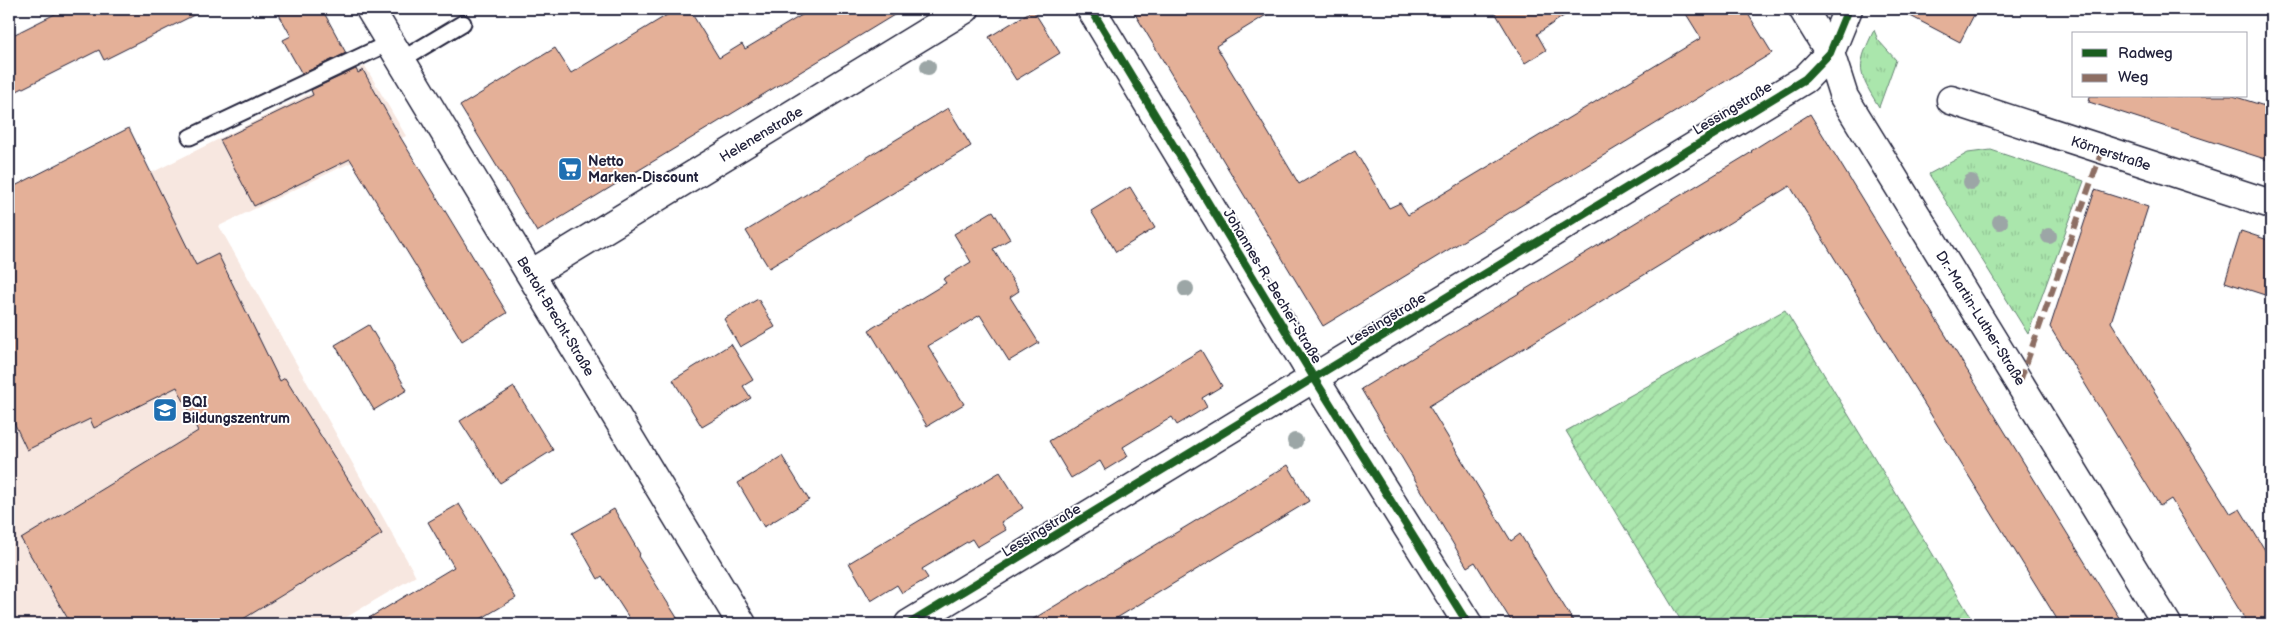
<svg xmlns="http://www.w3.org/2000/svg" width="2280" height="633" font-family="'Balsamiq Sans',sans-serif">
<defs>
<pattern id="grass-tufts" width="24" height="20" patternUnits="userSpaceOnUse" patternTransform="scale(1.25)"><rect width="24" height="20" fill="#aae6ac"/><path d="M3 7l-1-3M5 7V3M7 7l1-3M15 17l-1-3M17 17v-4M19 17l1-3" fill="none" stroke="#92c595"/></pattern>
<pattern id="garden-furrows" width="10" height="10" patternUnits="userSpaceOnUse" patternTransform="scale(1.25)"><rect width="10" height="10" fill="#aae6ac"/><path d="M-1 1l2-2M0 10L10 0M9 11l2-2" fill="none" stroke="#92c595"/></pattern>
</defs>
<rect width="100%" height="100%" fill="#fff"/>
<filter id="ink" filterUnits="userSpaceOnUse"><feTurbulence type="fractalNoise" baseFrequency=".02" numOctaves="2"/><feDisplacementMap in="SourceGraphic" scale="10" xChannelSelector="R" yChannelSelector="G"/><feConvolveMatrix kernelMatrix="1 2 1 2 8 2 1 2 1" color-interpolation-filters="sRGB"/></filter>
<g filter="url(#ink)">
<path fill="#f7e7e0" d="M365 66 406 136 219 226 416 576 335 624H9V244Z"/>
<g fill="url(#grass-tufts)" stroke="#668474">
<path d="M1874 30 1878 40 1896 60 1879 107C1857 71 1856 68 1874 30Z"/>
<path d="M1991 150 2084 181 2028 334 1929 174 1968 153Z"/>
</g>
<path fill="url(#garden-furrows)" stroke="#668474" d="M1785 310 1975 624H1683L1566 431Z"/>
<g fill="#e4b098" stroke="#22223b">
<path d="M65 9H206L104 60 99 50 9 95V37Z"/>
<path d="M276 9H322L346 53 302 74 283 40 291 36Z"/>
<path d="M677 9H689L719 58 742 44 745 49 812 9H904L537 232 460 106 555 48 571 73Z"/>
<path d="M1132 9H1276L1216 46 1299 184 1355 151 1389 208 1400 203 1408 215 1701 38 1683 9H1745L1772 53 1323 326Z"/>
<path d="M1493 9H1574L1537 34 1546 50 1525 63Z"/>
<path d="M1897 9H1977L1960 42Z"/>
<path d="M1033 10 1060 53 1016 80 989 37Z"/>
<path d="M356 69 358 73 363 70 399 135 507 313 462 341 350 159 254 206 220 140 313 95 311 90Z"/>
<path d="M2090 96H2233L2271 108V161L2089 102Z"/>
<path d="M948 108 971 146 769 268 746 231Z"/>
<path d="M1810 114 2070 538 2123 624H2060L1790 186 1429 406 1511 541 1520 534 1575 624H1513L1475 562 1467 567 1361 389 1752 152 1751 151Z"/>
<path d="M129 128 196 265 218 254 280 381 285 378 382 534 235 624H71L21 539 198 431 177 387 94 428 90 419 27 450 9 412V189Z"/>
<path d="M1130 187 1155 228 1116 252 1091 211Z"/>
<path d="M2095 190 2148 207 2111 322 2231 514 2240 509 2271 560V624H2248L2171 499 2160 506 2050 327Z"/>
<path d="M993 211 1010 239 993 249 1019 291 1010 297 1039 343 1009 361 980 315 928 346 964 404 927 426 869 330 946 283 943 279 971 262 954 234Z"/>
<path d="M2241 231 2271 241V297L2225 282Z"/>
<path d="M758 299 775 327 740 347 724 319Z"/>
<path d="M369 325 407 390 374 410 335 345Z"/>
<path d="M731 344 753 380 743 386 751 398 702 427 673 380Z"/>
<path d="M1201 350 1222 386 1202 398 1207 407 1177 425 1172 417 1123 447 1128 456 1105 470 1100 461 1071 478 1049 441Z"/>
<path d="M514 387 553 450 500 483 460 421Z"/>
<path d="M782 456 809 500 764 527 738 483Z"/>
<path d="M1288 465 1309 501 1107 624H1025Z"/>
<path d="M1000 472 1023 508 1001 522 1006 530 977 547 972 539 922 569 928 578 902 593 897 585 871 601 849 563Z"/>
<path d="M459 504 516 598 472 624H359L454 567 428 522Z"/>
<path d="M614 509 640 554 638 556 681 624H633L602 576 598 579 572 533Z"/>
</g>
<g fill="none" stroke-linecap="round" stroke-linejoin="round">
<defs>
<g id="lane">
<path d="M401 60 463 23"/>
<path d="M190 137 391 42"/>
</g>
<g id="street">
<path d="M370 9 742 624"/>
<path d="M1091 9 1314 378 1468 624"/>
<path d="M1951 100 2271 204"/>
<path d="M531 274 965 9"/>
<path d="M909 624 1805 79 1830 53 1848 9"/>
</g>
<path id="secondary" d="M1803 9 1830 53 1844 97 2167 624"/>
</defs>
<use href="#lane" stroke="#22223b" stroke-width="19"/>
<use href="#street" stroke="#22223b" stroke-width="31"/>
<use href="#secondary" stroke="#22223b" stroke-width="31"/>
<use href="#lane" stroke="#fff" stroke-width="15"/>
<use href="#street" stroke="#fff" stroke-width="28"/>
<use href="#secondary" stroke="#fff" stroke-width="28"/>
<path stroke="#8d6e63" stroke-width="6" stroke-dasharray="12 6" stroke-linecap="butt" d="M2020 381 2102 151"/>
<defs>
<g id="cycleway">
<path d="M1091 9 1314 378 1468 624"/>
<path d="M909 624 1805 79 1830 53 1848 9"/>
</g>
</defs>
<use href="#cycleway" stroke="#fff" stroke-width="11"/>
<use href="#cycleway" stroke="#1b5e20" stroke-width="8"/>
</g>
<g fill="#9ca6a6">
<circle cx="928" cy="67" r="8"/>
<circle cx="1971" cy="182" r="8"/>
<circle cx="2000" cy="222" r="8"/>
<circle cx="2049" cy="236" r="8"/>
<circle cx="1186" cy="289" r="8"/>
<circle cx="1295" cy="441" r="8"/>
</g>
</g>
<defs>
<symbol id="supermarket-square" viewBox="-11 -11 22 22"><rect x="-9" y="-9" width="18" height="18" rx="4" fill="#1f6fb2" stroke="#fff"/><path d="M-6-5.5h2.5l.6 2H6L4.5 2H-2.5L-4.4-4H-6ZM-1.5 3.2a1.3 1.3 0 1 0 .1 0ZM3 3.2a1.3 1.3 0 1 0 .1 0Z" fill="#fff"/></symbol>
<symbol id="school-square" viewBox="-11 -11 22 22"><rect x="-9" y="-9" width="18" height="18" rx="4" fill="#1f6fb2" stroke="#fff"/><path d="M0-5L7-2L0 1L-7-2ZM-4 1L0 2.5L4 1V4Q0 6-4 4Z" fill="#fff"/></symbol>
</defs>
<g fill-rule="evenodd">
<use href="#supermarket-square" x="556" y="155" width="28" height="28"/>
<use href="#school-square" x="151" y="396" width="28" height="28"/>
</g>
<g text-anchor="middle" stroke-width="4" stroke-linejoin="round" paint-order="stroke">
<g font-size="14" fill="#22223b" stroke="#fff">
<text transform="translate(1732 108) rotate(-31)" y="5">Lessingstraße</text>
<text transform="translate(761 134) rotate(-31)" y="5">Helenenstraße</text>
<text transform="translate(2111 153) rotate(18)" y="5">Körnerstraße</text>
<text transform="translate(1273 286) rotate(59)" y="5">Johannes-R.-Becher-Straße</text>
<text transform="translate(556 316) rotate(59)" y="5">Bertolt-Brecht-Straße</text>
<text transform="translate(1981 318) rotate(58)" y="5">Dr.-Martin-Luther-Straße</text>
<text transform="translate(1386 319) rotate(-31)" y="5">Lessingstraße</text>
<text transform="translate(1041 530) rotate(-31)" y="5">Lessingstraße</text>
</g>
<g font-size="14" font-weight="bold" fill="#22223b" stroke="#fff" text-anchor="start">
<text x="588" y="166">Netto<tspan x="588" dy="16">Marken-Discount</tspan></text>
<text x="182" y="407">BQI<tspan x="182" dy="16">Bildungszentrum</tspan></text>
</g>
</g>
<rect width="2280" height="633" fill="none" stroke="#fff" stroke-width="30"/>
<rect x="15" y="15" width="2250" height="603" fill="none" stroke="#22223b" stroke-width="2" filter="url(#ink)"/>
<rect x="2072" y="32" width="175" height="65" fill="#ffffff" stroke="#a7a7b1"/>
<rect x="2082" y="49" width="25" height="8" fill="#1b5e20" stroke="#a7a7b1"/>
<text x="2118" y="58" font-size="15" fill="#22223b">Radweg</text>
<rect x="2082" y="74" width="25" height="8" fill="#8d6e63" stroke="#a7a7b1"/>
<text x="2118" y="82" font-size="15" fill="#22223b">Weg</text>
</svg>
